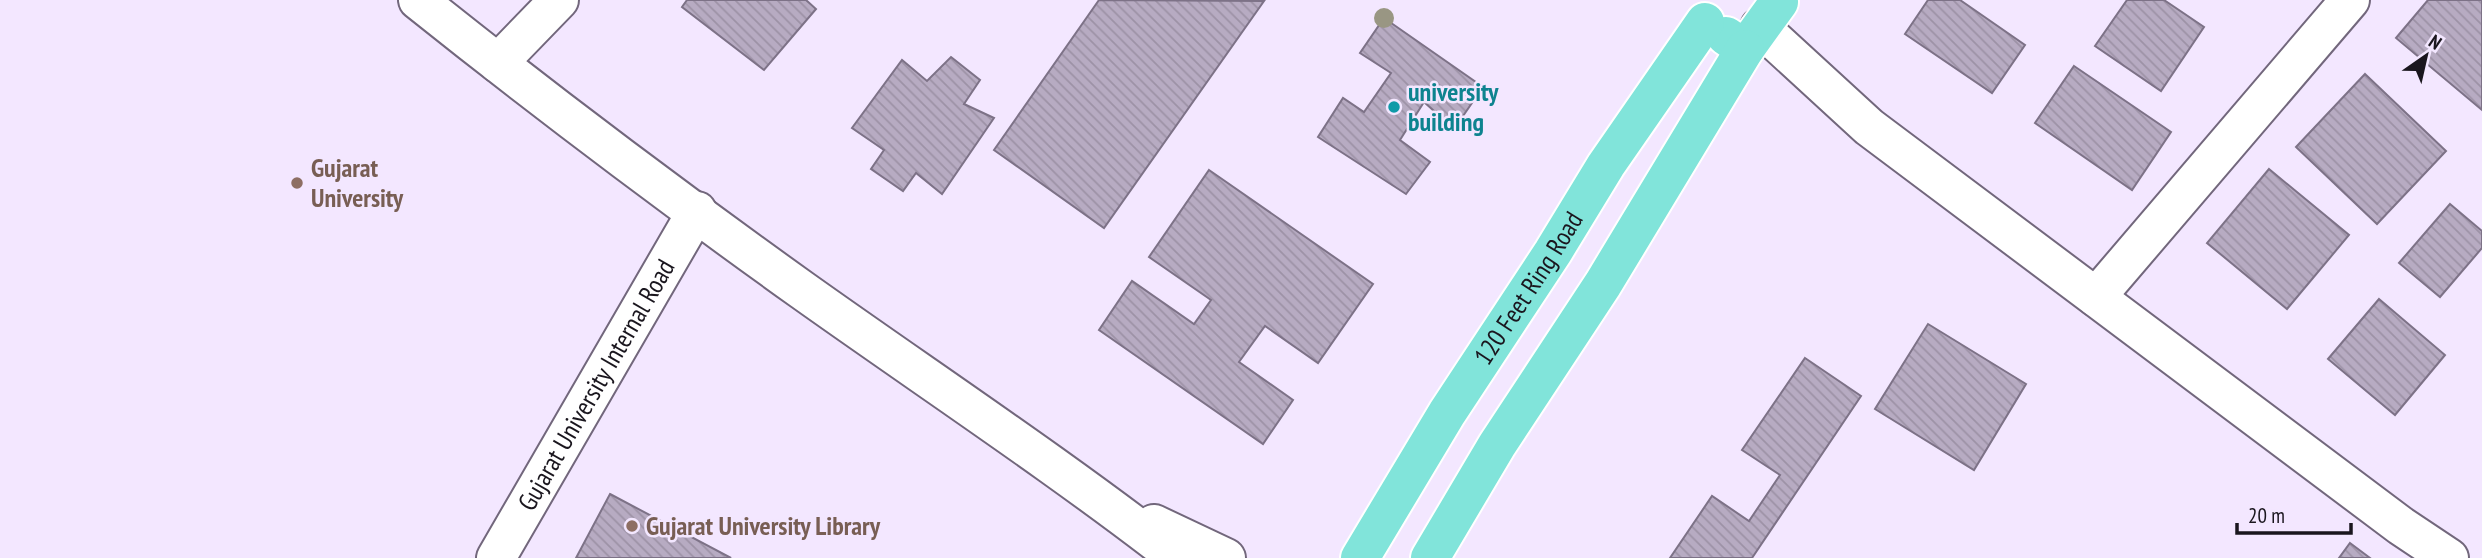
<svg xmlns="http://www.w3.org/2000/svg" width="2482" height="558" font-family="'PT Sans Narrow',sans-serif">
<defs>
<pattern id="building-back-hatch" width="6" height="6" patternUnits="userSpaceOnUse" patternTransform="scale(1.75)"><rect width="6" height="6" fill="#b7abc2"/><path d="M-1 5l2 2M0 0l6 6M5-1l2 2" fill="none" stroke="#9d92a6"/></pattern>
</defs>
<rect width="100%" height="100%" fill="#f3e7ff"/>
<g fill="url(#building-back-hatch)" stroke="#7d7287" stroke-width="2">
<path d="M687 0H806L816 9 764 70 682 7Z"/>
<path d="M1099 0 1264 1 1104 228 994 150Z"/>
<path d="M1928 0H1960L2025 45 1992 93 1905 34Z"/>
<path d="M2127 0H2164L2204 27 2161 91 2095 46Z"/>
<path d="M2428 0H2482V110L2396 38Z"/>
<path d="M1384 18 1483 87 1454 129 1424 102 1400 140 1430 162 1406 194 1318 137 1343 98 1364 112 1391 73 1360 53Z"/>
<path d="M951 57 980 80 964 104 994 118 942 194 916 173 903 191 871 169 884 150 852 128 902 60 927 81Z"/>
<path d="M2074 66 2171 132 2132 190 2035 123Z"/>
<path d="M2365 74 2446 151 2377 224 2296 147Z"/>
<path d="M2269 169 2349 235 2287 309 2207 243Z"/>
<path d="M1209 170 1373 284 1318 363 1265 326 1239 362 1293 400 1263 444 1099 330 1132 281 1194 324 1211 300 1149 257Z"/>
<path d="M2450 204 2482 231V248L2440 297 2399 263Z"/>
<path d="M2379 299 2445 355 2395 415 2328 359Z"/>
<path d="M1928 324 2026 384 1974 470 1875 409Z"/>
<path d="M1805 358 1861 396 1752 558H1670L1712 496 1749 521 1780 475 1742 450Z"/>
<path d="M610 494 731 558H576Z"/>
<path d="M2350 543 2370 558H2339Z"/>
</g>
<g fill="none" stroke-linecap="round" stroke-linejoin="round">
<defs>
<g id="minor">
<path d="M418 0C543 100 672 197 802 290 927 379 1056 464 1177 558"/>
<path d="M1760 27 1869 127 2401 526 2449 558"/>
<path d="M498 63 559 0"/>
<path d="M2096 297 2350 0"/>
<path d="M1154 524 1226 558"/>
<path id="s1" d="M496 558 697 211"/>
</g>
<g id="major">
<path d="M1726 36 1745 49 1779 2 1776 0"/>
<path id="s2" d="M1360 558 1447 413 1553 252 1606 165 1705 22"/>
<path d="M1430 558 1497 445 1603 284 1745 49"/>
</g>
</defs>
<use href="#minor" stroke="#72677c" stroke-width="42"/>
<use href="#major" stroke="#fff" stroke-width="42"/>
<use href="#minor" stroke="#fff" stroke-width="38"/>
<use href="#major" stroke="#81e4da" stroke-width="38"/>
</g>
<circle fill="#999683" cx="1384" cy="18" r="10"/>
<circle fill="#0f9aa8" stroke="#f3e7ff" stroke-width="2.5" cx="1394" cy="107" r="7"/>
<g fill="#8d6e63" stroke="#f3e7ff" stroke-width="2.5">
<circle cx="297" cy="183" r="7"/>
<circle cx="632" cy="526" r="7"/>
</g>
<g text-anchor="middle" stroke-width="5" stroke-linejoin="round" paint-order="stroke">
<g font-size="26" font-weight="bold" fill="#0d838f" stroke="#f3e7ff" text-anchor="start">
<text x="1408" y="101">university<tspan x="1408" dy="30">building</tspan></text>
</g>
<g font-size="26" font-weight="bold" fill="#785e54" stroke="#f3e7ff" text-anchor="start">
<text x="311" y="177">Gujarat<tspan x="311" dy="30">University</tspan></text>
<text x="646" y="535">Gujarat University Library</text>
</g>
<g font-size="26" fill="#1a161e" stroke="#f3e7ff">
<text dy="9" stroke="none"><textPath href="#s2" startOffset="318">120 Feet Ring Road</textPath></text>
<text dy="9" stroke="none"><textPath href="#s1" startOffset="200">Gujarat University Internal Road</textPath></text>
</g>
</g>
<g transform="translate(2426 56) rotate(34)" stroke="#f3e7ff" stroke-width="5" paint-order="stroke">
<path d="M0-5L12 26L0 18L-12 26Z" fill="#1a161e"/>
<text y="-10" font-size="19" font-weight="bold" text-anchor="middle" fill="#1a161e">N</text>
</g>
<path d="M2237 523v10h114v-10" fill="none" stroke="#1a161e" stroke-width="3.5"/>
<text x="2248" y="523" font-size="21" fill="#1a161e" stroke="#f3e7ff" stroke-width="5" paint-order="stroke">20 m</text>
</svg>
